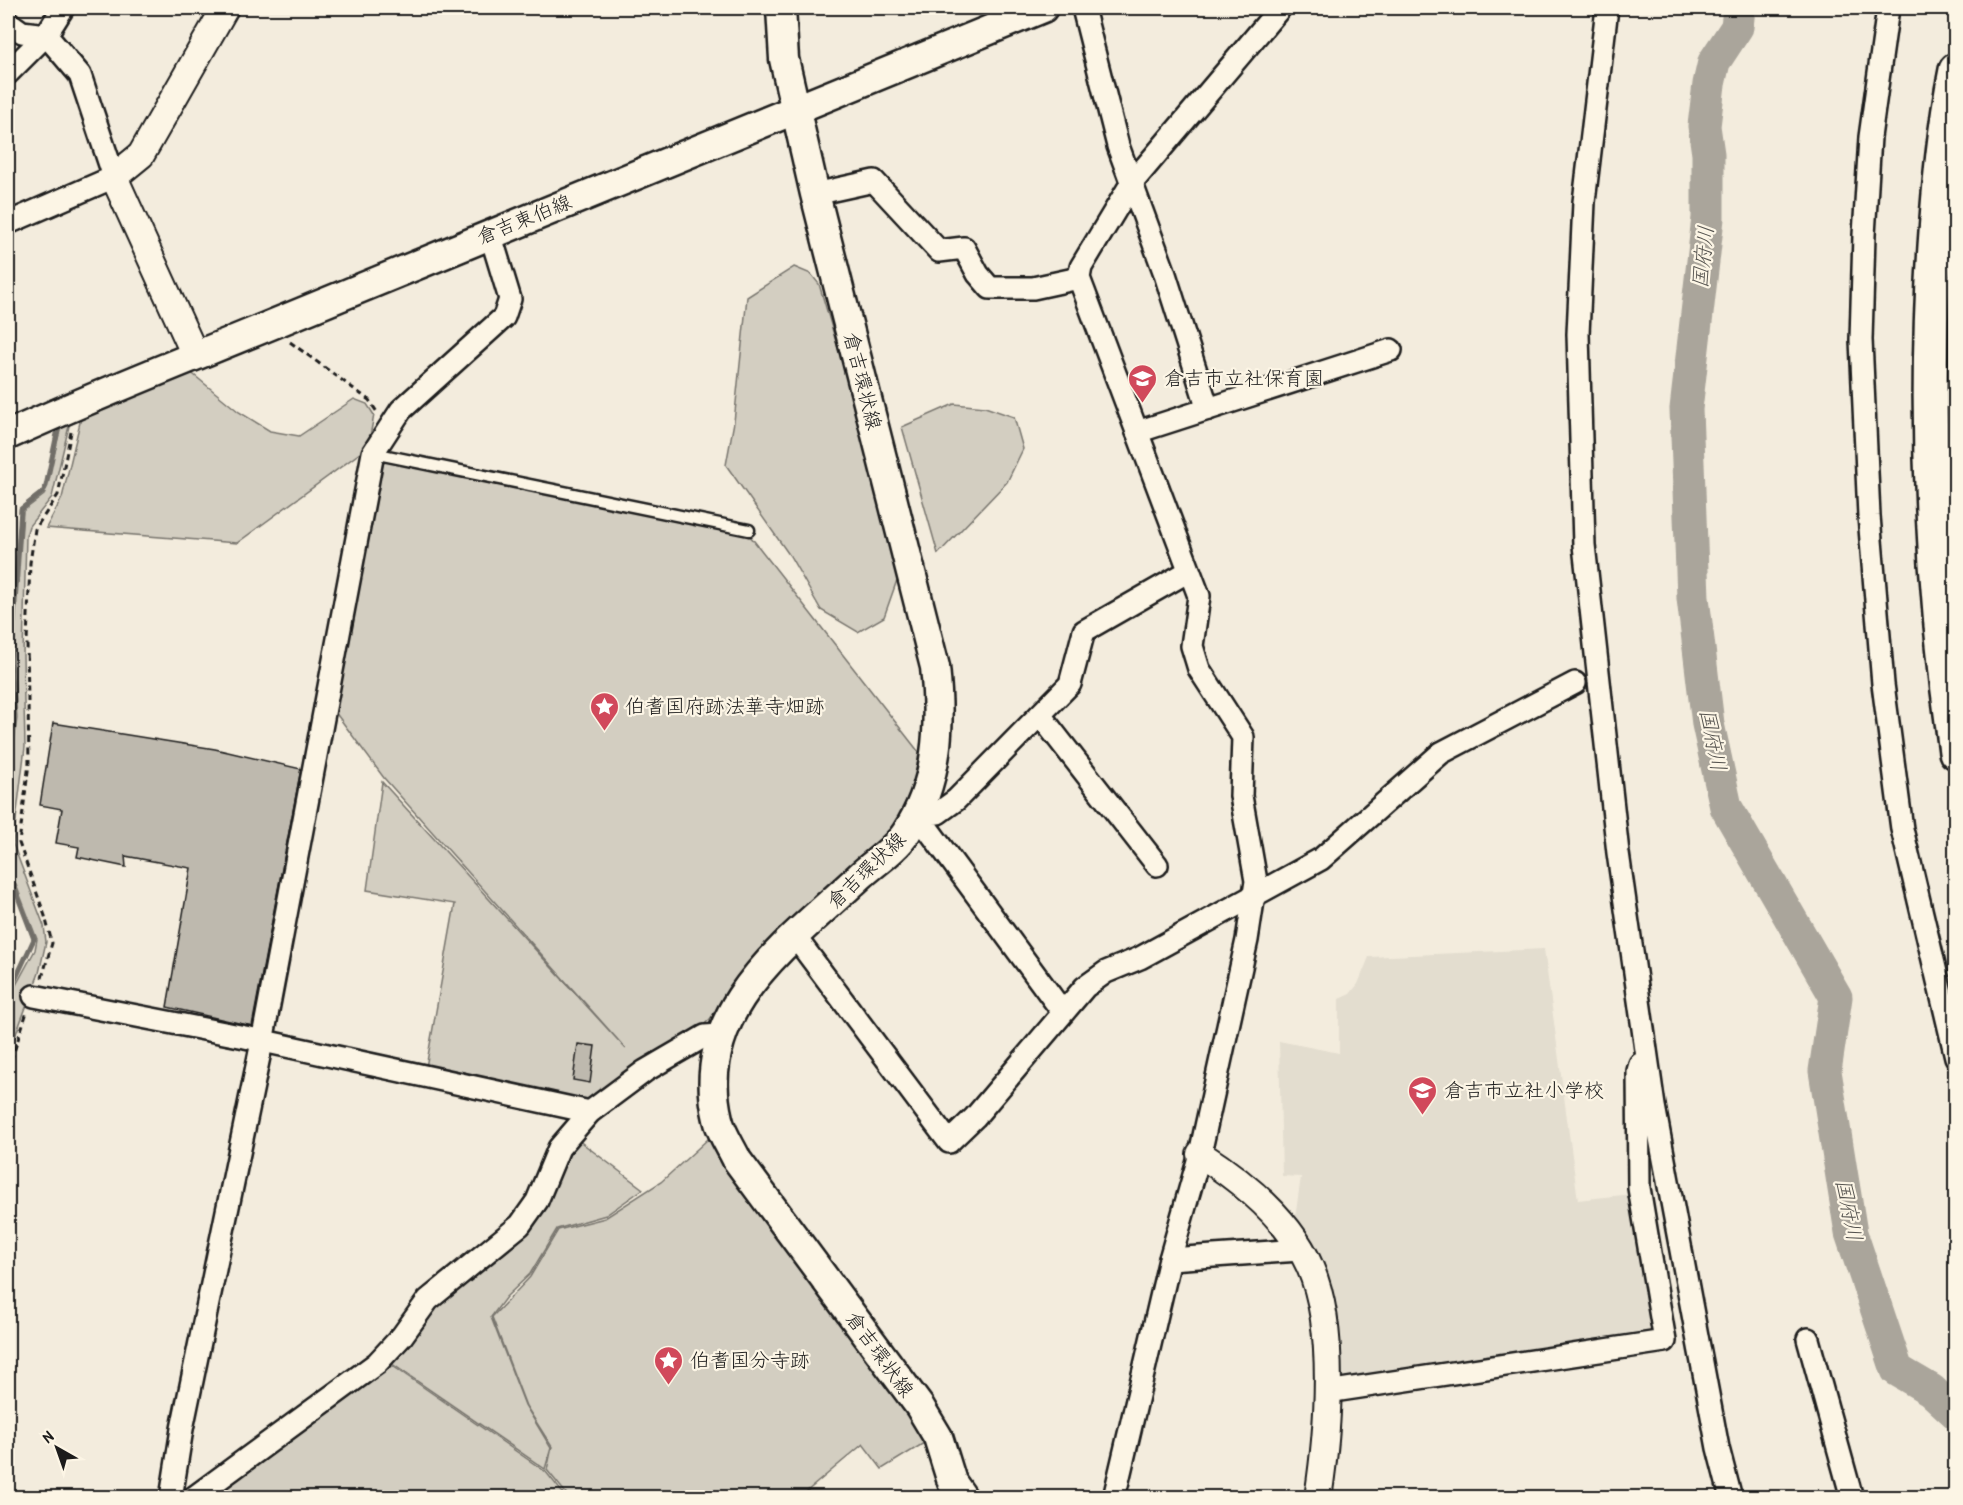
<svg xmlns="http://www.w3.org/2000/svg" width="1963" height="1505" font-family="'Patrick Hand','Klee One',sans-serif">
<rect width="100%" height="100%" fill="#f3ecdd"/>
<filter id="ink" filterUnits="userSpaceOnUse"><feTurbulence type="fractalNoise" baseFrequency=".0167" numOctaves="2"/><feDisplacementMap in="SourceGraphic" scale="12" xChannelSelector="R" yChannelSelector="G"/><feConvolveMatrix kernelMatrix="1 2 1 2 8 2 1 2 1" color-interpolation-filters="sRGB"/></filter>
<g filter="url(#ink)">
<path fill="#e3ddcf" d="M1544 949 1578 1200 1632 1194 1659 1334 1335 1386 1294 1225 1301 1177 1282 1176 1279 1041 1339 1053V999L1350 994 1358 984 1369 957Z"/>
<g fill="#d3cec1" stroke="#78756e" stroke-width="1.5">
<path d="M794 267 811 274 819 284 902 566 884 617 858 632 821 610 790 556 726 465 734 422 747 297Z"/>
<path d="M183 366 239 412 270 431 299 436 354 399 367 404 374 415 368 447 237 543 46 528 62 498 81 418Z"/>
<path d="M954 404 985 407 1014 417 1023 449 1007 482 938 554 902 427Z"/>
<path d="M69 426 52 497 29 526 26 536 23 655 25 747 13 844 44 926 46 942 39 973 8 1055V1000L35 950 37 939 8 864V790L17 718 13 659 23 511 44 495 61 427Z"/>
<path d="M387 460 747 532 925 760 913 801 890 831 865 860 747 973 710 1019 696 1032 595 1106 425 1073 455 904 367 890 382 782 626 1049 384 778 332 708 383 464Z"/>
<path d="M574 1137 643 1189 606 1215 557 1229 530 1274 506 1297 491 1317 525 1405 551 1448 545 1469 385 1359 432 1301 510 1238Z"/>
<path d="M708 1139 803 1265 929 1440 882 1469 863 1444 800 1497H569L547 1470 552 1447 526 1406 492 1317 530 1277 558 1230 605 1218 661 1182Z"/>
<path d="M384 1360 546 1472 566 1497 201 1498Z"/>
</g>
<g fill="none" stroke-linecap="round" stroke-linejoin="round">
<g stroke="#716e68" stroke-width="5">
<path d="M8 766 14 718 10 660 21 509 43 492 46 486 58 429"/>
<path d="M8 871 34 939 8 995"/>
</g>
<path stroke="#aaa59b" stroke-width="33" d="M1739 8 1737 27 1714 62 1709 84 1704 126 1708 154V218L1686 409 1693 598 1708 724 1726 807 1836 997 1825 1071 1851 1233 1897 1370 1931 1390 1956 1413"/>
</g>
<g fill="#beb9ae" stroke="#1c1c1c" stroke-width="1.5">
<path d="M53 723 215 749 301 769 252 1026 167 1007 191 868 125 856 126 867 77 857 79 847 56 843 62 809 40 805Z"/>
<path d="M578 1044 595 1046 590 1083 573 1080Z"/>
</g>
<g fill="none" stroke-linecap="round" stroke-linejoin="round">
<defs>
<path id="service" d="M373 453 749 530"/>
<g id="minor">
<path d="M1083 8 1118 146 1164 271 1208 409"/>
<path d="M1607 8 1584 202 1578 334 1584 545 1618 853 1654 1106 1718 1448 1731 1498"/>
<path d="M1888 8 1870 137 1864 235 1861 340 1869 516 1883 684 1902 829 1956 1057"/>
<path d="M8 22 22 32 46 35 80 75 114 177 8 223"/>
<path d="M8 73 46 35 63 8"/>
<path d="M815 194 874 181 939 251 964 248 978 274 990 288H1033L1079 278"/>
<path d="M1137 432 1391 350"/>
<path d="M1040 715 1157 865"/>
<path d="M802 946 949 1142 975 1117 1085 987 1106 972 1140 958 1321 859 1441 753 1575 683"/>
<path d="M34 996 245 1037 590 1112"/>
<path d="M1062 1011 917 814 938 813 956 800 1070 684 1084 631 1189 571"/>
<path d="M1170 1259 1300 1250"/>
<path d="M1808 1339 1852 1498"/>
<path d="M1327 1392 1665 1341 1639 1188 1638 1071 1640 1064"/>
<path d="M171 1498 182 1429 262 1042 373 453 401 410 504 317 510 299 490 233"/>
<path d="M193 1498 377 1363 402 1336 428 1300 520 1225 537 1201 559 1148 590 1112 645 1071 705 1036 721 1035"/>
<path d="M1114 1498 1170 1259 1200 1154 1247 940 1256 881 1241 796 1243 737 1199 669 1192 646 1199 596 1079 278 1081 267 1131 184 1280 8"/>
</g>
<g id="tertiary">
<path d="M195 355 114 177 141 155 225 8"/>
<path d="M1200 1154C1242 1181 1290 1220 1310 1267 1337 1329 1328 1432 1318 1498"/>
</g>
<g id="secondary">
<path d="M781 8 784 59 815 194 935 667C941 724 939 783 906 833 896 849 874 863 860 876 790 942 691 1009 718 1119 721 1133 731 1147 737 1160L920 1407 938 1437 952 1482 963 1498"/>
<path d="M8 435C98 394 191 358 283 320 536 215 791 114 1043 8"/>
</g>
<path id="motorway" d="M1956 70C1944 128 1939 188 1935 246 1924 415 1932 584 1956 752"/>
</defs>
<use href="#service" stroke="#1c1c1c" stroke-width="15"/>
<use href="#minor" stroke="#1c1c1c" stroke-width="26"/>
<use href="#tertiary" stroke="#1c1c1c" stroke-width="30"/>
<use href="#secondary" stroke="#1c1c1c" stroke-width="33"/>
<use href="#motorway" stroke="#1c1c1c" stroke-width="38"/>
<g stroke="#1c1c1c" stroke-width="3" stroke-dasharray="6 4.5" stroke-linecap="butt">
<path d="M290 342 369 400 377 412"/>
<path d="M42 978 52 943 45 916 19 843 29 763 27 641 30 563 35 529 58 495 71 432"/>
<path d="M8 1070 27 1012"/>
<path d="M590 1498 595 1494"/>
</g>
<use href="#service" stroke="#fcf5e5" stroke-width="10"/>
<use href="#minor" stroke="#fcf5e5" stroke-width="21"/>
<use href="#tertiary" stroke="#fcf5e5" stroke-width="26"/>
<use href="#secondary" stroke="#fcf5e5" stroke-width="28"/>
<use href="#motorway" stroke="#fcf5e5" stroke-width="33"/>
</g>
</g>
<defs>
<symbol id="school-pin" viewBox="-11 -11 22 30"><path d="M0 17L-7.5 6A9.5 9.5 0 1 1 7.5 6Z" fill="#d1495b" stroke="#fcf5e5"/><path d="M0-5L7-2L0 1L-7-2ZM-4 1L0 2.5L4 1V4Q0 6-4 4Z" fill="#fff"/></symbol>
<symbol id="sight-pin" viewBox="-11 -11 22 30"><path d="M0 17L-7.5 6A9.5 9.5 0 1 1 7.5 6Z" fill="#d1495b" stroke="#fcf5e5"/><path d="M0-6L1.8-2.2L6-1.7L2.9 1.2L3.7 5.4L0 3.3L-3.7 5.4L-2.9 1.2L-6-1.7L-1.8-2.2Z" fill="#fff"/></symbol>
</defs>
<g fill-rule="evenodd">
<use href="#school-pin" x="1126" y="362" width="33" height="45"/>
<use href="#sight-pin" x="588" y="690" width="33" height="45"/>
<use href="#school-pin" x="1406" y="1074" width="33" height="45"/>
<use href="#sight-pin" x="652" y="1344" width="33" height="45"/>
</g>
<g text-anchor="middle" stroke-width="4.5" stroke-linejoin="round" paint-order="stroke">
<g font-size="20" fill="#1c1c1c" stroke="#fcf5e5">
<text transform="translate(524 219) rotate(-22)" y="7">倉吉東伯線</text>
<text transform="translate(863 381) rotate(76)" y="7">倉吉環状線</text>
<text transform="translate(866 870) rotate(-44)" y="7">倉吉環状線</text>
<text transform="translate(880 1354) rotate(54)" y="7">倉吉環状線</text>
</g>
<g font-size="20" fill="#1c1c1c" stroke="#fcf5e5" text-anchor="start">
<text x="1164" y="385">倉吉市立社保育園</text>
<text x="625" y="713">伯耆国府跡法華寺畑跡</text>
<text x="1444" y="1097">倉吉市立社小学校</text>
<text x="690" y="1367">伯耆国分寺跡</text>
</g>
<g font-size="21" font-style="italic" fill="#55534f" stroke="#fcf5e5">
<text transform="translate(1703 257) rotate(-84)" y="7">国府川</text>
<text transform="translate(1713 740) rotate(79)" y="7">国府川</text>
<text transform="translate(1849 1210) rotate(79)" y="7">国府川</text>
</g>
</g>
<rect width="1963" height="1505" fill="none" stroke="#fcf5e5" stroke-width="30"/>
<rect x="15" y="15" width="1933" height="1475" fill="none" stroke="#1c1c1c" stroke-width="2" filter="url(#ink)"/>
<g transform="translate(57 1448) rotate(320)" stroke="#fcf5e5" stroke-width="4.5" paint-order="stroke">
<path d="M0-4.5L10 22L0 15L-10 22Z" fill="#1c1c1c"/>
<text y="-9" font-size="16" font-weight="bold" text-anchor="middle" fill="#1c1c1c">N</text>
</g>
</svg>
